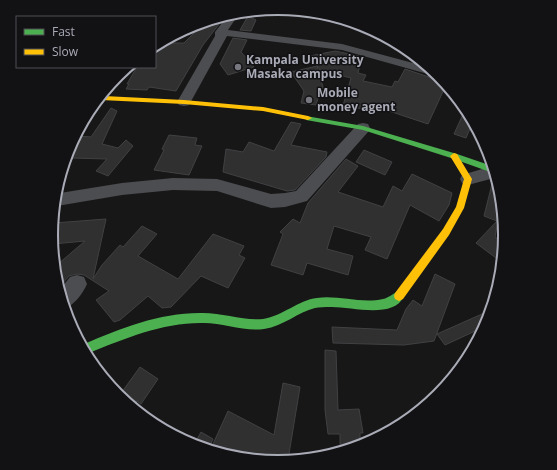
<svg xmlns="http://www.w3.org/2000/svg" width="557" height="470" font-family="'Open Sans',sans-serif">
<rect width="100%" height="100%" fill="#171717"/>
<g fill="#303031" stroke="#404143">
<path d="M248 16 256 20 251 31 240 30Z"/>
<path d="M223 19 203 45 176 91 149 87 147 90 126 89 129 84H127L137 67H155V50L166 43H184L195 32 193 25Z"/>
<path d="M233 38 247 40 241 52 254 67 228 75 220 64Z"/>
<path d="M335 51 359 56 358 60H361L358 73 366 75 363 81 392 87 395 81 398 82 405 69 444 82 446 85 428 124 365 103 364 109 351 107 349 112 342 109 351 78 320 70 310 56Z"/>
<path d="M317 66 325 94 319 95 316 105 301 103 304 91 291 72Z"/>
<path d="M111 108 117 111 102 144 118 148 126 140 133 146 108 176 96 171 107 159 71 158 74 151H68L77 136 91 137Z"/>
<path d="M464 112 472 124 466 138 454 134Z"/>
<path d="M291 122 301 124 291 145 327 152 326 157 295 190 287 191 223 172 226 149 243 152 249 142 274 151Z"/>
<path d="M169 135 197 138 195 145 202 146 189 175 154 170 164 150 162 149Z"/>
<path d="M364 150 392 162 385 175 356 162Z"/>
<path d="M346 159 358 166 338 192 383 207 393 186 402 191 412 174 452 193 449 205 439 221 410 205 387 259 365 250 371 237 334 226 327 249 353 256 348 275 307 263 303 275 271 265 283 234 280 232 293 219 300 223 308 203Z"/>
<path d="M494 179 500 209 495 237 504 244 500 261 476 243 497 221 484 216 493 180Z"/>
<path d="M106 219 93 279 102 265 120 245 123 247 142 226 157 234 138 256 178 279 213 234 244 246 239 255 245 258 228 288 201 276 171 307 162 308 148 296 120 320 114 322 96 300 109 291 84 275 77 274 69 276 61 285 57 265 85 241 53 244 52 235 54 223Z"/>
<path d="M435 274 455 284 434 341 404 345 333 343 332 327 397 330 406 309 413 300 422 306Z"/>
<path d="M491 310 488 322 486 326 445 345 437 334Z"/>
<path d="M325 350 336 351 338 410 359 409 363 433H360V446L340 450V434H328L325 410Z"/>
<path d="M140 367 158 379 141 404 137 401 134 406 119 396Z"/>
<path d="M283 383 300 387 288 460 278 462 227 452 213 444 228 411 274 435Z"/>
<path d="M201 432 213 439 209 448 194 445Z"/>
</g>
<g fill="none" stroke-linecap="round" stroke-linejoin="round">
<g fill="#4c4d50" fill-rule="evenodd">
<path d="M235 17 236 18 228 30 342 44 428 67 439 75 442 78 342 50 227 36 189 105 184 106 179 105 177 102 215 36V32L225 19Z"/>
<path d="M363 123 368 124 370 128 368 132 307 201 285 207 271 208 217 191 173 190 122 195 57 206 60 193 122 183 173 178 217 179 271 194 285 193 296 191 358 124Z"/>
<path d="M492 166 494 178 468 185 462 183 460 179 462 175Z"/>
<path d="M77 275 84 277 87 284C83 293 75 304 66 308L62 287 70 277Z"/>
</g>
<g fill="#4caf50" fill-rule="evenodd">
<path d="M306 116 363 126 457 154 492 166 493 173 451 158 363 130 306 120Z"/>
<path d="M399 291 403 293 404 296C394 320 349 306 330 307 325 307 319 307 315 308 298 312 284 326 264 329 245 332 223 323 204 323 164 322 126 338 89 353L84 344C121 328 162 312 203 313 223 313 245 321 263 319 283 316 298 300 317 298 339 295 361 304 383 299 389 298 393 293 399 291Z"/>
</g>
<g fill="#ffc107" fill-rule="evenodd">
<path d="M104 96 184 100 263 107 308 116 312 118 308 120 263 111 184 104 101 100Z"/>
<path d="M454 153 457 154 472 179 464 208 449 235 403 299 399 301 395 299 394 296 395 293 443 229 456 207 464 179 450 156Z"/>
</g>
</g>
<g fill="#76777f" stroke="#121113" stroke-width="1.5">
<circle cx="238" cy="67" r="4"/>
<circle cx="309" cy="100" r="4"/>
</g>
<g text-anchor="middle" stroke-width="3" stroke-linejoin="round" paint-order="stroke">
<g font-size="12" font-weight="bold" fill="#a9abb7" stroke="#121113" text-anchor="start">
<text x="246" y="64">Kampala University<tspan x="246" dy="14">Masaka campus</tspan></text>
<text x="317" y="97">Mobile<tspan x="317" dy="14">money agent</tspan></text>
</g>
</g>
<path d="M0 0H557V470H0ZM58 235a220 220 0 1 1 440 0a220 220 0 1 1-440 0Z" fill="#121113" fill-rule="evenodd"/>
<path fill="none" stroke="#a9abb7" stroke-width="2" d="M58 235a220 220 0 1 1 440 0a220 220 0 1 1-440 0Z"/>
<rect x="16" y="16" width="140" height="52" fill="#121113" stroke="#4e4f55"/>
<rect x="24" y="29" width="20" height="6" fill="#4caf50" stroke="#4e4f55"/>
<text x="52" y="36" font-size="12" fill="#a9abb7">Fast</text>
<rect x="24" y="49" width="20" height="6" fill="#ffc107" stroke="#4e4f55"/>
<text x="52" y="56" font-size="12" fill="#a9abb7">Slow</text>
</svg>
